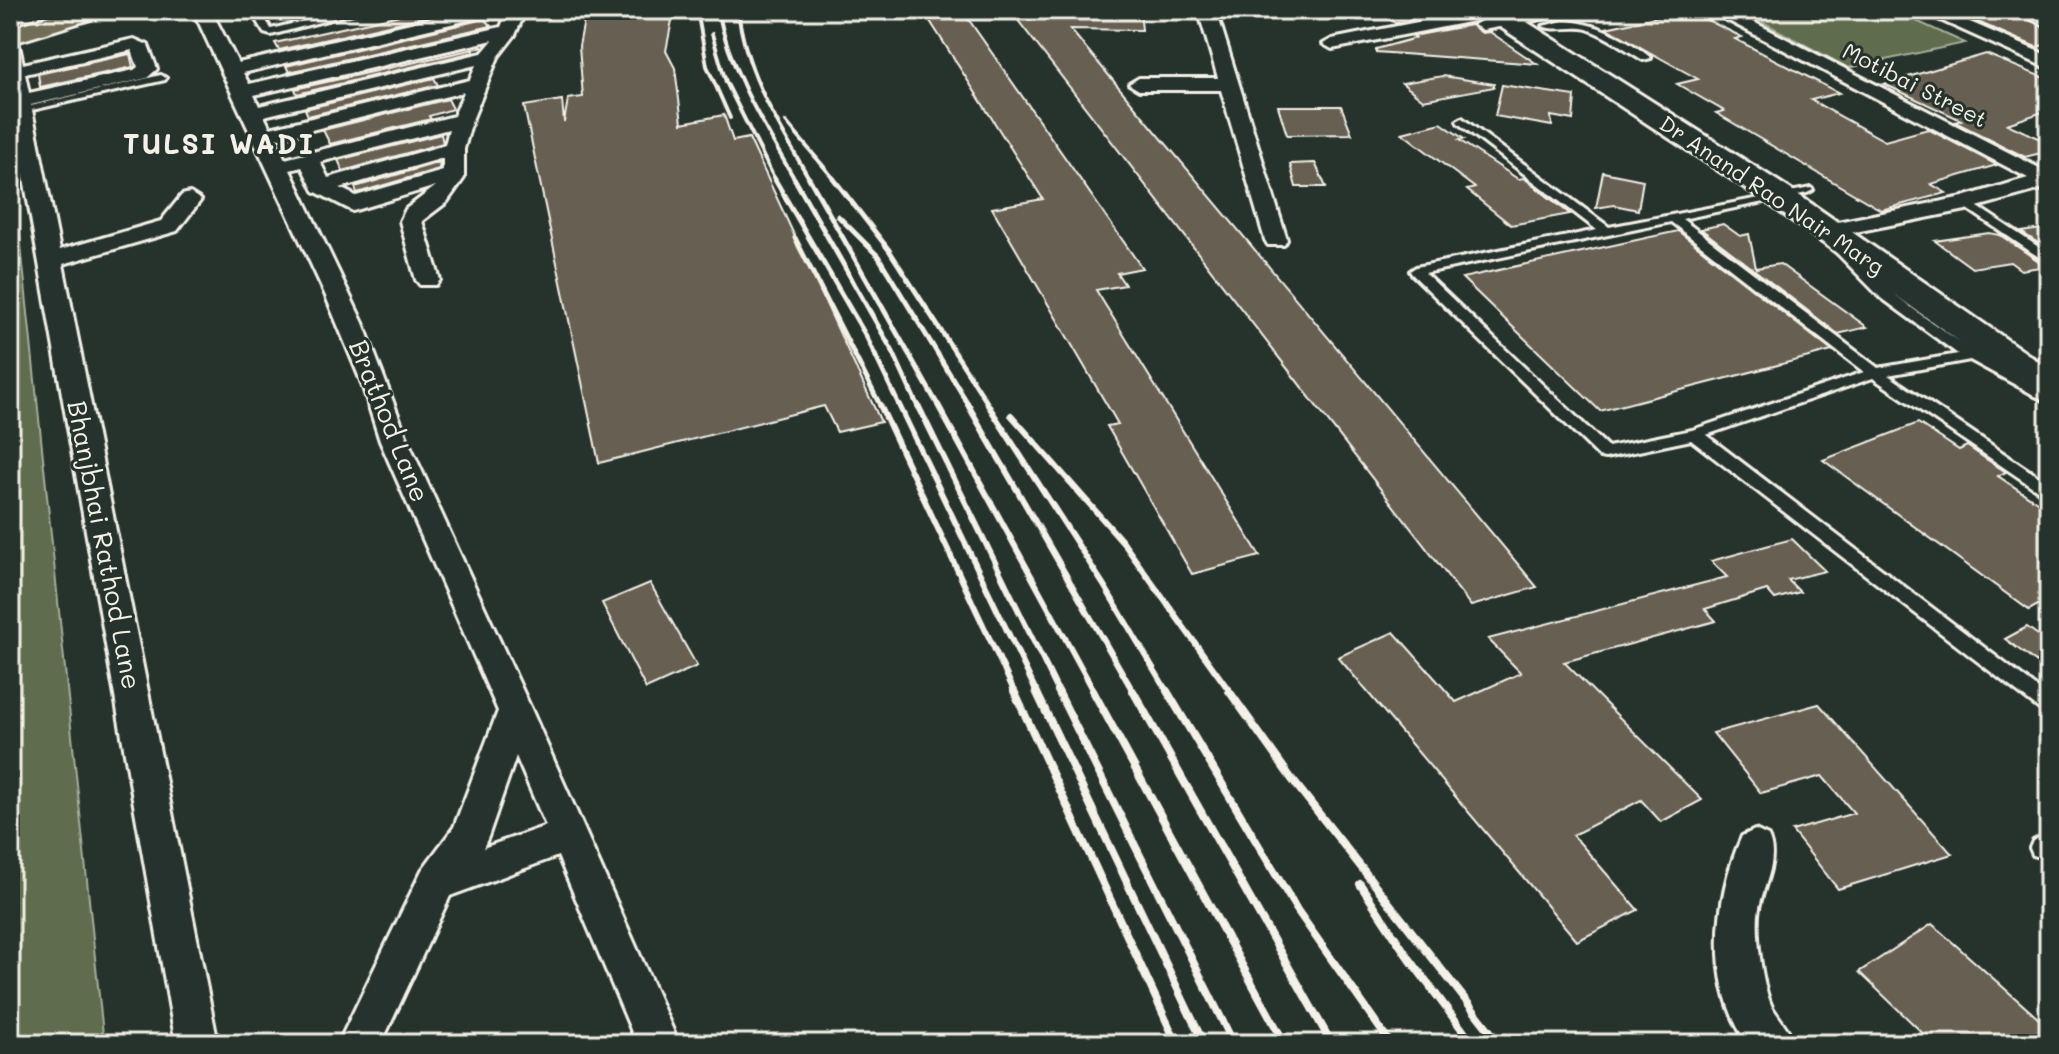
<svg xmlns="http://www.w3.org/2000/svg" width="2059" height="1054" font-family="Mali,sans-serif">
<rect width="100%" height="100%" fill="#26332d"/>
<filter id="ink" filterUnits="userSpaceOnUse"><feTurbulence type="fractalNoise" baseFrequency=".0125" numOctaves="2"/><feDisplacementMap in="SourceGraphic" scale="16" xChannelSelector="R" yChannelSelector="G"/><feConvolveMatrix kernelMatrix="1 2 1 2 8 2 1 2 1" color-interpolation-filters="sRGB"/></filter>
<g filter="url(#ink)">
<g fill="#5e6c4e" stroke="#a9ae9b" stroke-width="2">
<path d="M1799 10H1892L1965 43 1848 68 1757 19Z"/>
<path d="M10 140 104 1044H10Z"/>
</g>
<g fill="#685f52" stroke="#f4f1e8" stroke-width="2">
<path d="M422 10H454L279 50 275 43Z"/>
<path d="M586 10H674L666 51 675 68 682 123 724 115 733 141 749 138 881 422 837 432 824 406 599 463 524 106 562 100 564 122 568 99 583 97 579 46Z"/>
<path d="M923 10H962L1142 268 1117 273 1125 285 1096 290 1260 556 1192 574 1107 426 1118 424 992 208 1043 199Z"/>
<path d="M1010 10H1140L1142 30 1070 29 1537 587 1471 606Z"/>
<path d="M1377 10H1463L1395 23Z"/>
<path d="M1687 10 1742 37 1735 39 1839 93 1811 100 1885 141 1928 129 1997 165 1931 184 1946 193 1881 210 1716 113 1724 111 1677 84 1698 79 1606 28Z"/>
<path d="M1950 10H2009L2049 30V44L2036 47Z"/>
<path d="M484 19 491 26 289 72 286 66Z"/>
<path d="M1471 25 1482 33 1490 32 1537 64 1376 52V49L1416 38 1413 36Z"/>
<path d="M483 47 472 49 474 52 297 94 295 89Z"/>
<path d="M130 54 133 67 40 87 38 74Z"/>
<path d="M1986 54 2049 80V110L2007 124 2049 143V151L2025 157 1955 122 1961 120 1884 84Z"/>
<path d="M1443 76 1494 84V87L1423 100 1402 83Z"/>
<path d="M434 78 438 85 308 116 305 109Z"/>
<path d="M1502 85 1575 96 1573 120 1551 116 1552 126 1495 116Z"/>
<path d="M448 99 453 109 429 116 431 119 330 144 323 130Z"/>
<path d="M1278 106H1341L1352 134 1287 135Z"/>
<path d="M1441 123 1464 139 1459 140 1518 179 1524 178 1570 214 1511 225 1467 190 1475 188 1402 133Z"/>
<path d="M441 134 443 143 343 171 338 160Z"/>
<path d="M440 162 439 169 357 193 355 187Z"/>
<path d="M1315 163 1326 187H1296L1290 164Z"/>
<path d="M1603 172 1643 180 1638 210 1614 205 1596 208Z"/>
<path d="M1723 224 1740 236 1749 234 1756 268 1780 264 1867 327 1838 334 1701 229Z"/>
<path d="M2049 228V250L2021 232Z"/>
<path d="M1678 231 1832 351 1600 411 1462 278Z"/>
<path d="M1989 233 2000 235 2046 266 2021 270 2010 262 1972 268 1935 241Z"/>
<path d="M1918 423 1959 450 1967 446 1986 459 2006 472 1998 476 2049 510V599L2029 610 1823 460Z"/>
<path d="M1792 539 1825 571 1788 580 1800 592 1775 599 1767 590 1705 609 1716 621 1564 662 1702 800 1661 822 1641 800 1573 835 1638 910 1577 941 1338 657 1394 632 1456 702 1521 673 1488 639 1727 577 1711 561Z"/>
<path d="M650 583 697 666 646 689 602 603Z"/>
<path d="M2027 627 2049 643V672L2005 639Z"/>
<path d="M1819 704 1952 854 1838 889 1792 831 1854 813 1822 776 1761 793 1713 733Z"/>
<path d="M1932 924 2049 1028V1044H1934L1859 972Z"/>
</g>
<g fill="none" stroke-linecap="round" stroke-linejoin="round">
<defs>
<g id="lane">
<path d="M250 10H260L271 29 348 10H364L271 35 264 33Z"/>
<path d="M282 10H297L278 15V11Z"/>
<path d="M1563 21C1595 22 1627 38 1651 58L1643 60C1625 49 1607 36 1587 29 1573 25 1554 32 1543 26Z"/>
<path d="M161 75 166 78 165 80 23 112 18 109Z"/>
<path d="M1462 118 1609 227 1811 188 1813 190 1807 193 1682 219 1878 368 1958 354 1879 296 1834 250V244H1842C1901 309 1972 352 2049 392V403L1970 360 1888 375 2049 484V498L1873 378 1706 435 2049 697V715L2043 712 1691 440 1605 458 1600 457 1412 274 1410 271 1416 267 1597 230 1458 123 1457 121ZM1671 222 1864 372 1692 430 1608 447 1425 273Z"/>
<path d="M1966 199 2049 254V264L1962 205 1960 203Z"/>
<path d="M2049 832V853L2040 857 2033 855 2030 848 2033 841Z"/>
</g>
<g id="street">
<path d="M193 10H211L238 63 467 10H498L489 15 243 73 249 84 501 27 508 10H526L515 35 498 57 472 120 464 149V178L447 202 422 221 440 280 436 285H420L416 280 400 221 406 209 436 186 353 211 314 191 302 167 290 170 363 323 408 441 532 711 679 1044H637L558 856 450 896 381 1044H338L422 870 454 827 498 711 380 441 361 381 325 294ZM493 40 482 53 259 106 254 95ZM476 65 470 80 270 128 264 116ZM464 92 454 116 285 159 275 139ZM449 129 445 145 328 178 320 162ZM443 158V171L356 196 340 188ZM516 756 546 826 483 848 488 837Z"/>
<path d="M1198 10H1216L1287 240 1284 245H1268L1265 240 1221 90H1139L1129 84 1139 78H1218Z"/>
<path d="M1478 10 1503 12 1494 17 1332 49 1323 44 1332 39Z"/>
<path d="M1535 10H1572L1563 15 1483 30 1474 25 1483 20Z"/>
<path d="M1708 10H1730L2049 173V187L1966 210 1825 238 1817 236 1814 231 1817 226 1963 197 2028 178Z"/>
<path d="M1918 10H1942L2049 56V69Z"/>
<path d="M2012 10H2036L2049 16V27Z"/>
<path d="M134 39 148 45 157 69 147 78 31 105 60 250 161 221 182 195 190 193 201 200 177 231 63 264 218 1044H176L10 98V41L19 46 23 64ZM132 50 138 67 134 70 29 93 25 74Z"/>
<path d="M1755 830 1768 836C1780 861 1761 888 1758 914 1756 937 1762 986 1772 1007 1780 1020 1790 1030 1795 1044H1748C1706 986 1714 898 1742 836Z"/>
</g>
<path id="secondary" d="M1478 10H1508L1790 189 2049 369V400L2035 396 1768 203 1482 15Z"/>
<path id="primary" d="M68 10H108L104 15 10 44V28Z"/>
</defs>
<use href="#lane" stroke="#f4f1e8" stroke-width="6"/>
<use href="#street" stroke="#f4f1e8" stroke-width="6"/>
<use href="#secondary" stroke="#f4f1e8" stroke-width="6"/>
<use href="#primary" stroke="#f4f1e8" stroke-width="6"/>
<use href="#lane" fill="#26332d" fill-rule="evenodd"/>
<use href="#street" fill="#26332d" fill-rule="evenodd"/>
<use href="#secondary" fill="#26332d" fill-rule="evenodd"/>
<use href="#primary" fill="#716e59" fill-rule="evenodd"/>
<g stroke="#f4f1e8" stroke-width="4">
<path d="M697 10 707 66 730 118"/>
<path d="M718 10C730 72 764 126 795 180"/>
<path d="M738 10C745 73 779 126 810 180"/>
<path d="M712 34 726 82 775 180"/>
<path d="M786 122 835 180"/>
</g>
<g stroke="#f4f1e8" stroke-width="5">
<path d="M774 178 866 336 900 407"/>
<path d="M794 178 893 352 918 407"/>
<path d="M809 178 939 407"/>
<path d="M833 178 889 250 990 407"/>
<path d="M838 216 878 256 970 407"/>
<path d="M795 238 881 407"/>
</g>
<g stroke="#f4f1e8" stroke-width="6">
<path d="M880 405 1015 693"/>
<path d="M899 405 1037 693"/>
<path d="M918 405 1059 693"/>
<path d="M938 405 1095 693"/>
<path d="M968 405 1134 693"/>
<path d="M988 405 1105 587 1168 693"/>
<path d="M1011 415 1122 541 1231 693"/>
</g>
<g stroke="#f4f1e8" stroke-width="8">
<path d="M1014 691 1177 1044"/>
<path d="M1036 691 1204 1044"/>
<path d="M1058 691 1234 1044"/>
<path d="M1093 691 1285 1044"/>
<path d="M1133 691 1332 1044"/>
<path d="M1167 691 1297 910 1391 1044"/>
<path d="M1229 691 1291 778 1500 1044"/>
<path d="M1360 884 1406 954 1473 1044"/>
</g>
</g>
</g>
<g text-anchor="middle" stroke-width="6" stroke-linejoin="round" paint-order="stroke">
<g font-size="22" fill="#f4f1e8" stroke="#26332d">
<text transform="translate(1915 85) rotate(27)" y="8">Motibai Street</text>
<text transform="translate(1772 195) rotate(34)" y="8">Dr Anand Rao Nair Marg</text>
</g>
<g font-size="26" fill="#f4f1e8" stroke="#26332d">
<text transform="translate(389 421) rotate(68)" y="9">Brathod Lane</text>
<text transform="translate(104 545) rotate(79)" y="9">Bhanjbhai Rathod Lane</text>
</g>
<g font-size="28" font-weight="bold" letter-spacing="2" fill="#f4f1e8" stroke="#26332d">
<text x="219" y="154">TULSI WADI</text>
</g>
</g>
<rect width="2059" height="1054" fill="none" stroke="#26332d" stroke-width="40"/>
<rect x="20" y="20" width="2019" height="1014" fill="none" stroke="#f4f1e8" stroke-width="3" filter="url(#ink)"/>
</svg>
